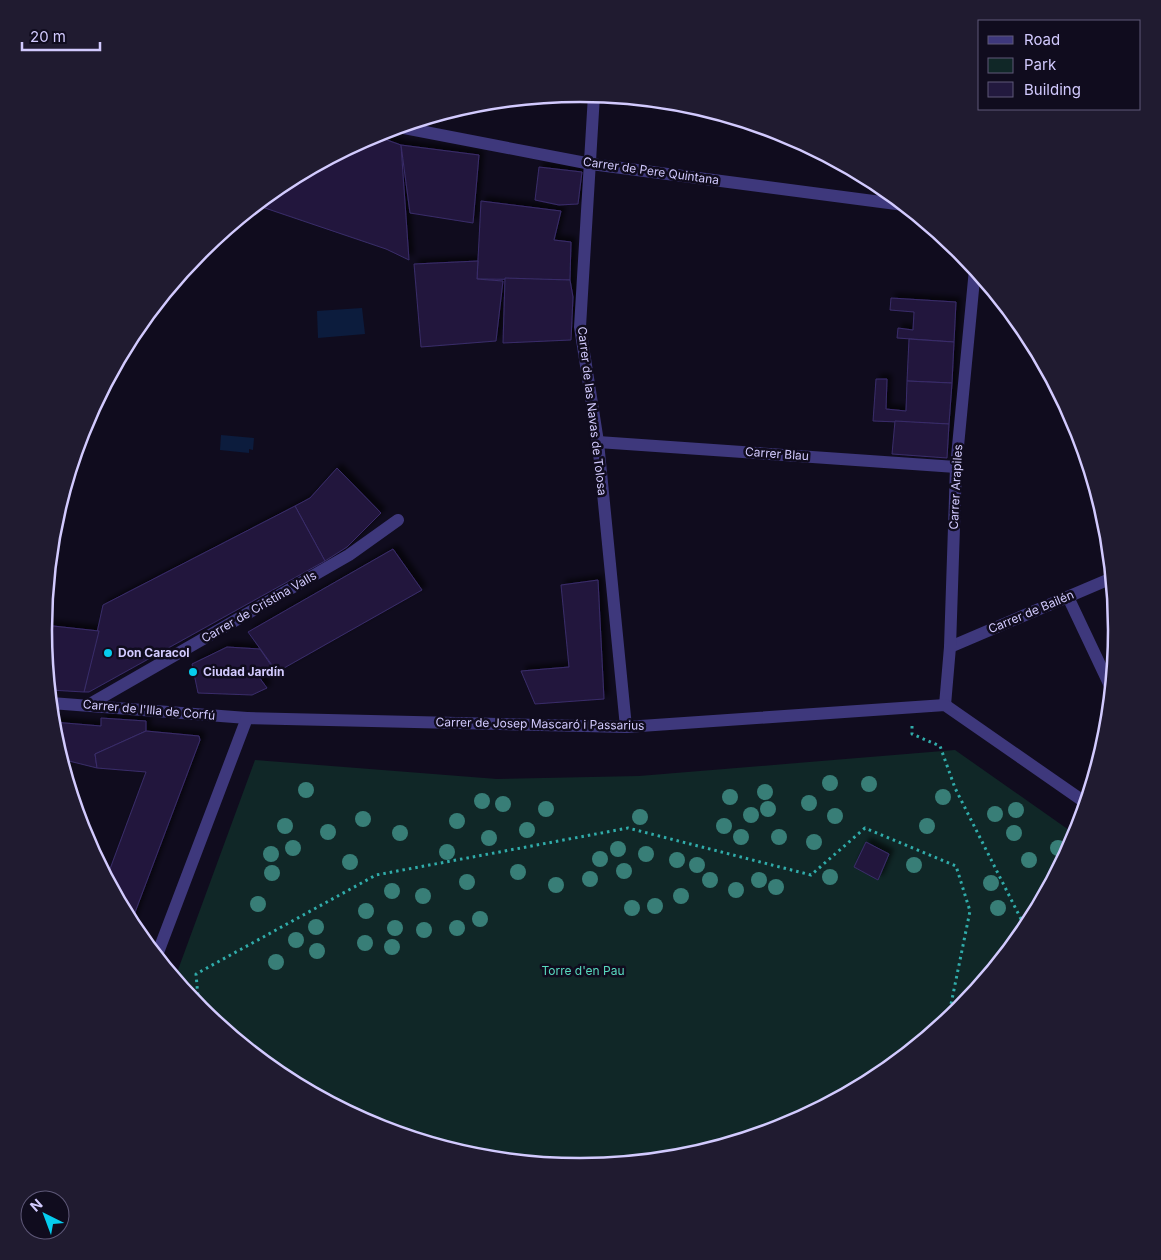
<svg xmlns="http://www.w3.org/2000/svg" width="1161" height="1260" font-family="Inter,sans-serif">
<defs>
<filter id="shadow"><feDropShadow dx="4.5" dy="-4.5" stdDeviation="2.5" flood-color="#0009"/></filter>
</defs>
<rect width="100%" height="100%" fill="#100c1e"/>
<path fill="#102727" d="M955 750 1076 835 1027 928 960 1010 878 1076 786 1126 685 1156 580 1167 476 1156 375 1126 282 1076 201 1009 175 978 255 760 497 779 639 776Z"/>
<g fill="#0c1c3d">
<path d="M362 308 365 334 318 338 317 311Z"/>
<path d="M221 435 254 438 253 450 249 449V453L220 450Z"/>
</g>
<g fill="#22193e" stroke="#3a2c6a" filter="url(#shadow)">
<path d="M373 135 401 145 409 260 386 249 256 205 283 184Z"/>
<path d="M401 145 479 155 473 223 410 213Z"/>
<path d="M539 167 582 172 578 204 559 205 535 200Z"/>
<path d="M481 201 561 211 554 240 571 242 570 280 477 279Z"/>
<path d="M478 261 477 279 503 281 496 341 421 347 414 264Z"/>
<path d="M505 278 570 280 573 297 571 340 503 343Z"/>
<path d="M891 298 956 302 954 342 897 338 898 328 913 330 914 312 890 310Z"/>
<path d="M909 339 954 342 952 383 907 381Z"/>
<path d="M876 379H887L886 409 906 411 907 381 952 383 949 424 873 421Z"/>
<path d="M895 421 949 424 947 458 892 454Z"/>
<path d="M337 468 381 513 347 547 325 561 295 506 310 498Z"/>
<path d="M295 506 325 561 89 692H84L103 605Z"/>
<path d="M393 549 422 590 277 672 248 632Z"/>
<path d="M598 580 604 699 535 704 521 671 569 667 561 585Z"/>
<path d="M44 625 99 631 84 692 50 690Z"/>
<path d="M227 647 260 649 273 668 259 677 267 688 252 695 198 693 192 664Z"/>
<path d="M101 718 146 721V731L95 754 97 768 69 761 65 771 54 734 53 722 101 726Z"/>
<path d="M146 731 199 736 200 740 131 923 107 877 146 772 97 768 95 754Z"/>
<path d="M866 842 889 854 878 880 854 867Z"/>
</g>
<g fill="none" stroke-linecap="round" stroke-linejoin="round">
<g stroke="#30acaa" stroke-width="3" stroke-dasharray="2.5 4" stroke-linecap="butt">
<path d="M912 726V734L940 746 955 788 1026 929"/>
<path d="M199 1008 196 974 376 875 628 828 811 875 865 828 956 866 970 911 948 1019"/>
</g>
<g stroke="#3e387c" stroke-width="12">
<path d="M594 95 580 327 598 442 626 727"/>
<path d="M399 127 591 164 904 205"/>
<path d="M598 442 956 467"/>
<path d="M1068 597 1111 688"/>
<path d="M950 647 1112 578"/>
<path d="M51 703 247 718"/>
<path d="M90 704 349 555 398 520"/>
<path d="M945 705 950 647 956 467 975 269"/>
<path d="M157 955 247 718 626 727 945 705 1086 803"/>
</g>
</g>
<g fill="#387e77">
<circle cx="830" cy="783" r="8"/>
<circle cx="869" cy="784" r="8"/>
<circle cx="306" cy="790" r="8"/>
<circle cx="765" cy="792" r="8"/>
<circle cx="730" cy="797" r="8"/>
<circle cx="943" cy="797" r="8"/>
<circle cx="482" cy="801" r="8"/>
<circle cx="809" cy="803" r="8"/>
<circle cx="503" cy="804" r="8"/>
<circle cx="546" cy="809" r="8"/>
<circle cx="768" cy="809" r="8"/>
<circle cx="1016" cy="810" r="8"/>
<circle cx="995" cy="814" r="8"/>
<circle cx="751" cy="815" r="8"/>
<circle cx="835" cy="816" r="8"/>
<circle cx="640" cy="817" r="8"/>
<circle cx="363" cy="819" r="8"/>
<circle cx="457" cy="821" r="8"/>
<circle cx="285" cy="826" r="8"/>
<circle cx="724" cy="826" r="8"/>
<circle cx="927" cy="826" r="8"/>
<circle cx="527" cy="830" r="8"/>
<circle cx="328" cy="832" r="8"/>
<circle cx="400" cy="833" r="8"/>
<circle cx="1014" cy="833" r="8"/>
<circle cx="741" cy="837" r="8"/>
<circle cx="779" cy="837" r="8"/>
<circle cx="489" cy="838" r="8"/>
<circle cx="814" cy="842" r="8"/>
<circle cx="293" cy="848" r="8"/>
<circle cx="1058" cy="848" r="8"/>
<circle cx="618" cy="849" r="8"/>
<circle cx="447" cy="852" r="8"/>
<circle cx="271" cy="854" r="8"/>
<circle cx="646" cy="854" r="8"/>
<circle cx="600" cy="859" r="8"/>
<circle cx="677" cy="860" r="8"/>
<circle cx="1029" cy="860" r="8"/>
<circle cx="350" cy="862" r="8"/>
<circle cx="697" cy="865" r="8"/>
<circle cx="914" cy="865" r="8"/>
<circle cx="624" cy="871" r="8"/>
<circle cx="518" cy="872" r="8"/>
<circle cx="272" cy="873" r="8"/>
<circle cx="830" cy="877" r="8"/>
<circle cx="590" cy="879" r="8"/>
<circle cx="710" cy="880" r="8"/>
<circle cx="759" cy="880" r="8"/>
<circle cx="467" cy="882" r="8"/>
<circle cx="991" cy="883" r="8"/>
<circle cx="556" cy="885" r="8"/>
<circle cx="776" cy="887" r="8"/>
<circle cx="736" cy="890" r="8"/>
<circle cx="392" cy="891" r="8"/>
<circle cx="423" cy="896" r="8"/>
<circle cx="681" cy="896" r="8"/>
<circle cx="258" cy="904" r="8"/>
<circle cx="655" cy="906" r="8"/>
<circle cx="632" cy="908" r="8"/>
<circle cx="998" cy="908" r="8"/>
<circle cx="366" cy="911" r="8"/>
<circle cx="480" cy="919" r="8"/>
<circle cx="316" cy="927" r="8"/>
<circle cx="395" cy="928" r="8"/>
<circle cx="457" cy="928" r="8"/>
<circle cx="424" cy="930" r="8"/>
<circle cx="296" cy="940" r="8"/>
<circle cx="365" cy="943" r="8"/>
<circle cx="392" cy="947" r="8"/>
<circle cx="317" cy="951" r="8"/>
<circle cx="276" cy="962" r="8"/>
</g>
<g fill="#06cdee" stroke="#100c1e" stroke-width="2">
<circle cx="108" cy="653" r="5"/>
<circle cx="193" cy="672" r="5"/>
</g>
<g text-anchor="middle" stroke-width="5" stroke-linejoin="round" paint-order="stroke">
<g font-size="12" fill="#d2cafe" stroke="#100c1e">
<text transform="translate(651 171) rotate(8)" y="4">Carrer de Pere Quintana</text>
<text transform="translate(592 411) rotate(83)" y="4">Carrer de las Navas de Tolosa</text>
<text transform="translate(777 454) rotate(4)" y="4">Carrer Blau</text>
<text transform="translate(956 487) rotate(-87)" y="4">Carrer Arapiles</text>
<text transform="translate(259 607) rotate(-30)" y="4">Carrer de Cristina Valls</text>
<text transform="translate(1031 612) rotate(-23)" y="4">Carrer de Bailén</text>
<text transform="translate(149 710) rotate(5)" y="4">Carrer de l'Illa de Corfú</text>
<text transform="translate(540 724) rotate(1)" y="4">Carrer de Josep Mascaró i Passarius</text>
</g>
<g font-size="12" font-weight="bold" fill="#d2cafe" stroke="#100c1e" text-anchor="start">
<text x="118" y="657">Don Caracol</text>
<text x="203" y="676">Ciudad Jardín</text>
</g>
<g font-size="12" fill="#59dbc0" stroke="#100c1e">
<text x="583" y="975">Torre d'en Pau</text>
</g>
</g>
<path d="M0 0H1161V1260H0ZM52 630a528 528 0 1 1 1056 0a528 528 0 1 1-1056 0Z" fill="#201b30" fill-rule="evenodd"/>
<path fill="none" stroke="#d2cafe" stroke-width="2.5" d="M52 630a528 528 0 1 1 1056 0a528 528 0 1 1-1056 0Z"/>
<rect x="978" y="20" width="162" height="90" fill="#100c1e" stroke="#5e5878"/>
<rect x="988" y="36" width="25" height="8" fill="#3e387c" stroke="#5e5878"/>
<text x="1024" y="45" font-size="15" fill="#d2cafe">Road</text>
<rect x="988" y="58" width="25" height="15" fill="#102727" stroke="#5e5878"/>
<text x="1024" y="70" font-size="15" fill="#d2cafe">Park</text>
<rect x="988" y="82" width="25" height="15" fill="#22193e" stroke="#5e5878"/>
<text x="1024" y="95" font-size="15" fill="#d2cafe">Building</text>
<g transform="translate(45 1215) rotate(318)"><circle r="24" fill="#100c1e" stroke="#5e5878"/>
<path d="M0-4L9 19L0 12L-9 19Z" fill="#06cdee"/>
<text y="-8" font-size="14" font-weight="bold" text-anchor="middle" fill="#d2cafe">N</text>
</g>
<path d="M22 42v8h78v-8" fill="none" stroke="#d2cafe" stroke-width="2.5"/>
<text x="30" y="42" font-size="15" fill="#d2cafe" stroke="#100c1e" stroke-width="4" paint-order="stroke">20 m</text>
</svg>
